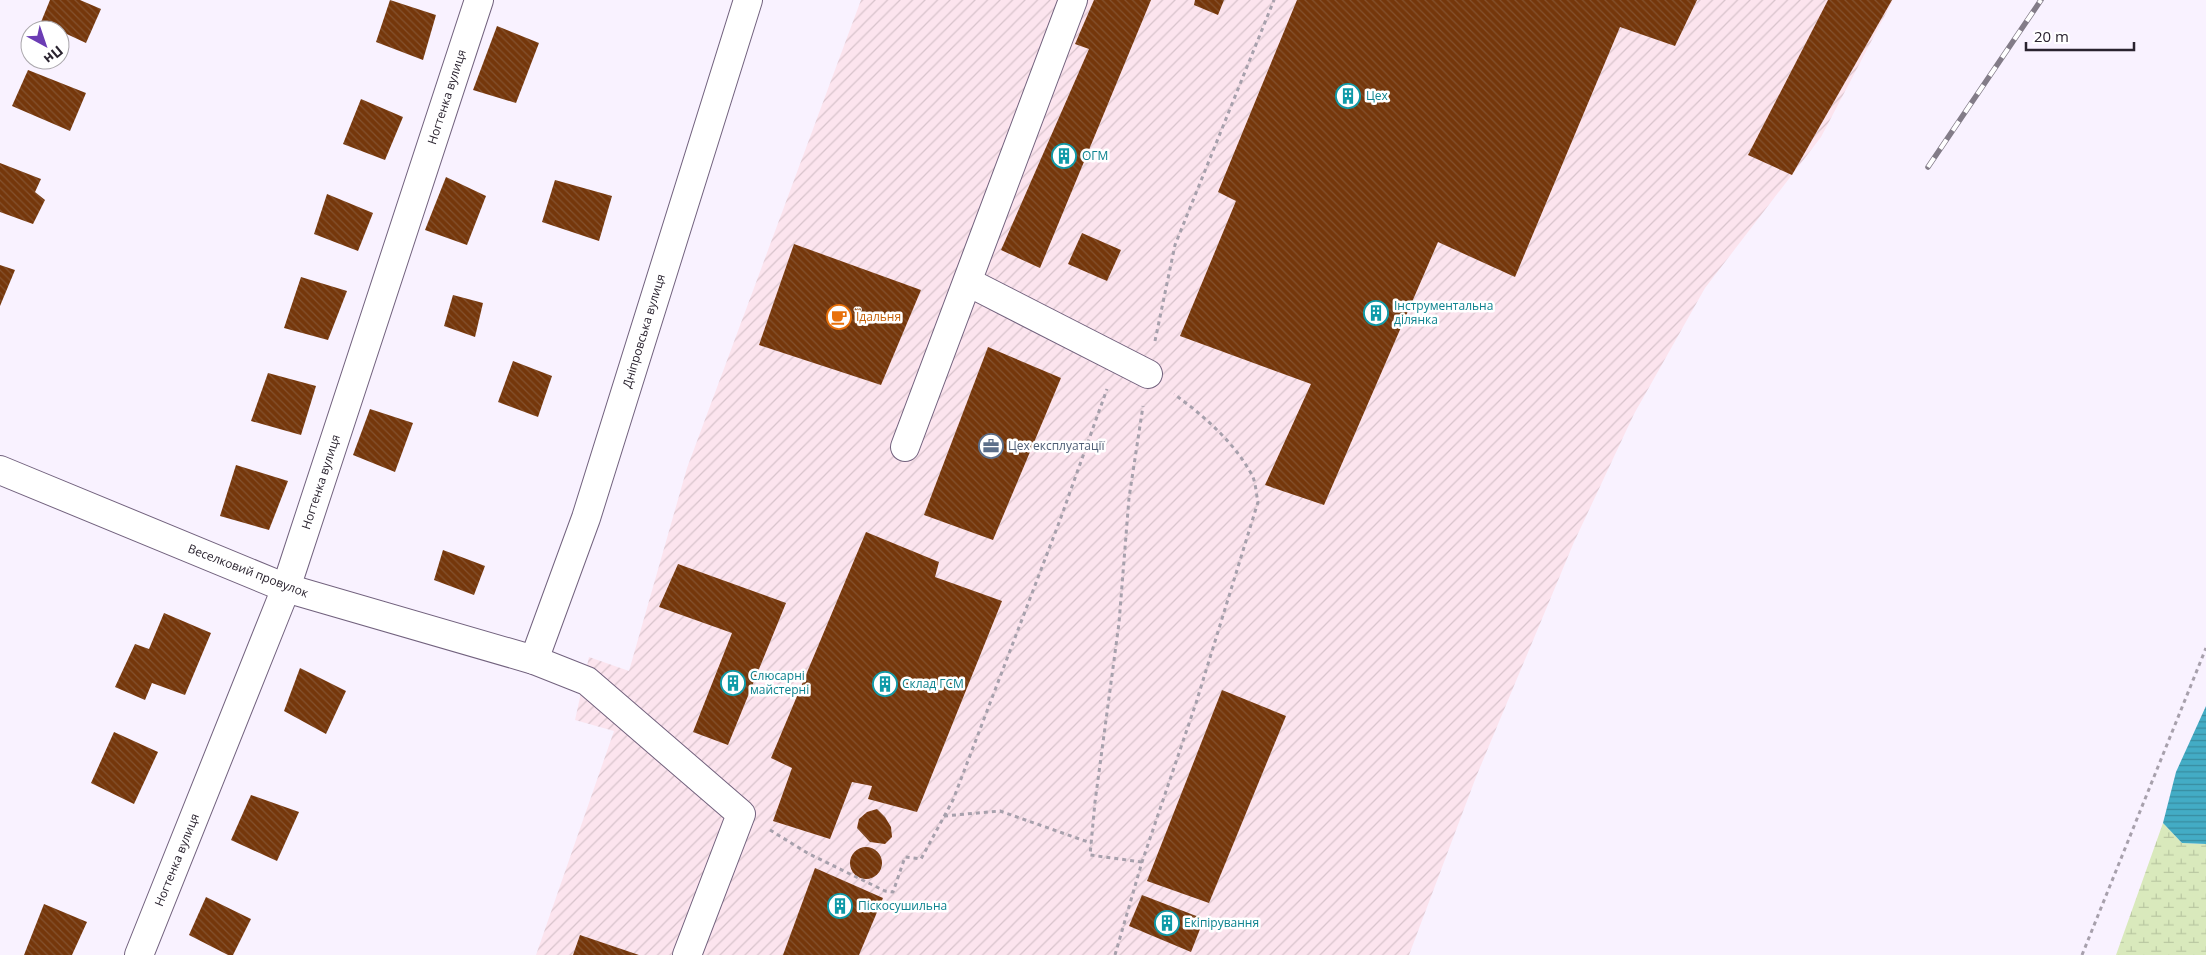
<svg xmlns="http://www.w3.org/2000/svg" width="2206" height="955" font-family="'Open Sans',sans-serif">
<defs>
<pattern id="industrial-furrows" width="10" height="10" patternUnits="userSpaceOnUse" patternTransform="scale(1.25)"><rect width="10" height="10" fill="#fce4ee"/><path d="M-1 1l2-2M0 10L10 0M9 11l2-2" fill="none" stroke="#d8c3cc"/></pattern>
<pattern id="wetland-marsh" width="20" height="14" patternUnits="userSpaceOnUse" patternTransform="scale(1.25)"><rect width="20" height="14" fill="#d9e9bc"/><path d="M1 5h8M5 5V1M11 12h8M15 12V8" fill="none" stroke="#bac8a2"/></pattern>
<pattern id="water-rules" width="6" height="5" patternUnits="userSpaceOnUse" patternTransform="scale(1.25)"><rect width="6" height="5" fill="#43acc5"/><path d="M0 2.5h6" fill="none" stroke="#388ca0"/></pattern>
<pattern id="building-back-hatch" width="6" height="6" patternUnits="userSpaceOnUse" patternTransform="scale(1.25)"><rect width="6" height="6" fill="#75370b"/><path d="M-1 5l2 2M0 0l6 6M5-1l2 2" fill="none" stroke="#84522f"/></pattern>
</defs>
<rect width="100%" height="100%" fill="#f9f2ff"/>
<path fill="url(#industrial-furrows)" d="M861 0H1893L1821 137 1705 288 1634 414 1574 542 1476 777 1409 955H536L614 731 575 720 589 657 629 671 687 468Z"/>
<path fill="url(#wetland-marsh)" d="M2163 823 2182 843 2206 844V955H2116Z"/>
<path fill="url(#water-rules)" d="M2206 706V844L2182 843 2163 823 2176 772Z"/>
<g fill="url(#building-back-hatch)">
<path d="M50 0H80L101 9 86 43 41 22Z"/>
<path d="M390 0 436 15 423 60 376 42Z"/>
<path d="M1094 0H1151L1040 268 1001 250 1089 49 1075 44Z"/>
<path d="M1195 0H1224L1218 15 1194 5Z"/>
<path d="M1297 0H1697L1675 46 1620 27 1515 277 1438 242 1324 505 1265 485 1311 384 1180 336 1236 201 1218 192Z"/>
<path d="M1828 0H1892L1792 175 1748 155Z"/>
<path d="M497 26 539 43 516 103 473 90Z"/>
<path d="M28 70 86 93 70 131 12 106Z"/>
<path d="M361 99 403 117 385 160 343 144Z"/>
<path d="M0 163 41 179 35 192 45 200 33 224 0 212Z"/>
<path d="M446 177 486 196 467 245 425 230Z"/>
<path d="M555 180 612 196 599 241 542 222Z"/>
<path d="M327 194 373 213 358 251 314 234Z"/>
<path d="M1082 233 1121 250 1107 281 1068 264Z"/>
<path d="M794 244 921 290 881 385 759 345Z"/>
<path d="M0 265 15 270 0 306Z"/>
<path d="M301 277 347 291 328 340 284 328Z"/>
<path d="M453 295 483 303 475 337 444 326Z"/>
<path d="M988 347 1061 378 993 540 924 515Z"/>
<path d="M513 361 552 376 538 417 498 402Z"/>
<path d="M268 373 316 386 301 435 251 421Z"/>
<path d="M370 409 413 423 395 472 353 455Z"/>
<path d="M236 465 288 481 269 530 220 516Z"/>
<path d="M866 532 939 562 935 577 1002 601 917 812 868 799 872 786 852 782 830 839 773 821 792 768 771 758Z"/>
<path d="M443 550 485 566 474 595 434 580Z"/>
<path d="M678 564 786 603 728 745 693 732 732 633 659 607Z"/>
<path d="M164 613 211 633 185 695 152 683 145 700 115 687 135 644 149 649Z"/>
<path d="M300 668 346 691 326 734 284 711Z"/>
<path d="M1222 690 1286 716 1209 903 1147 881Z"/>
<path d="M114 732 158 752 134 804 91 783Z"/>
<path d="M251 795 299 812 277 861 231 840Z"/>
<path d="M877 809 885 817 891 827 892 837 885 844 870 842 857 828 859 819 867 812Z"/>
<circle cx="866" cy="863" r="16"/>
<path d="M815 868 883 898 859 955H783Z"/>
<path d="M1142 895 1204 919 1191 952 1129 926Z"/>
<path d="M206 897 251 919 233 955H228L189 935Z"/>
<path d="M44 904 87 922 72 955H24Z"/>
<path d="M580 935 639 955H573Z"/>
</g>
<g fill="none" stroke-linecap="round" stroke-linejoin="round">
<defs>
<g id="minor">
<path d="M968 282 1148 374"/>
<path d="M905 447 1073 0"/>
<path d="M0 470 286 588 534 660 587 681 741 814 687 955"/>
<path d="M534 660 586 518 748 0"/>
<path d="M139 955 286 588 479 0"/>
</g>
</defs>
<use href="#minor" stroke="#72627e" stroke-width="30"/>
<g stroke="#a7a0ac" stroke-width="3" stroke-dasharray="4 4" stroke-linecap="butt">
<path d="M1155 341 1175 245 1274 0"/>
<path d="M944 816 1000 811 1091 843"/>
<path d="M770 830 809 854 885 891 893 892 905 857 921 859 953 800 1060 520 1107 389"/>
<path d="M1142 862 1090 855 1095 802 1119 623 1129 498 1143 406"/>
<path d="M1115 955 1142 862 1196 703 1258 502C1256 494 1256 483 1252 475 1234 442 1204 416 1174 394"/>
<path d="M2082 955 2206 648"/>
</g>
<use href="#minor" stroke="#fff" stroke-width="28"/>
<defs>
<path id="rail" d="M1928 167 2041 0"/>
</defs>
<use href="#rail" stroke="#837c88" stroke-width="5.5"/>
<use href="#rail" stroke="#fff" stroke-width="4" stroke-dasharray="11" stroke-linecap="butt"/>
</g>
<defs>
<symbol id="building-ring" viewBox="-11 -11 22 22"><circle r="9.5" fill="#fff" stroke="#0f9aa8" stroke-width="1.5"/><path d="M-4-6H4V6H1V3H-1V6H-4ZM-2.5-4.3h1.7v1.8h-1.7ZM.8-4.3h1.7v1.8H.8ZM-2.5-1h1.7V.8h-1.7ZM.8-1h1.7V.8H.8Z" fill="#0f9aa8"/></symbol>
<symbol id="cafe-ring" viewBox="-11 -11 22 22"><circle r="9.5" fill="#fff" stroke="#e8710a" stroke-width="1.5"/><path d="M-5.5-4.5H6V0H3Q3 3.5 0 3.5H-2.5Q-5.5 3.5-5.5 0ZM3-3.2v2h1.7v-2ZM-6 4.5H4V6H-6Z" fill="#e8710a"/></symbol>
<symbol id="office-ring" viewBox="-11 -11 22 22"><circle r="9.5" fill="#fff" stroke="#5c6f8a" stroke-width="1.5"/><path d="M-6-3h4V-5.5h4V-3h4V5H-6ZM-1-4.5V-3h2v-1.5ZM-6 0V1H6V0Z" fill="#5c6f8a"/></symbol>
</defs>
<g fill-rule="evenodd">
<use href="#building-ring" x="1334" y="82" width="28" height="28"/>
<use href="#building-ring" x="1050" y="142" width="28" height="28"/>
<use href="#building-ring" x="1362" y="299" width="28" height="28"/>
<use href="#cafe-ring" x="825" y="303" width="28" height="28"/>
<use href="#office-ring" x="977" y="432" width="28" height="28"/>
<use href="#building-ring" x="719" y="669" width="28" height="28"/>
<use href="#building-ring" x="871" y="670" width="28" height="28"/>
<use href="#building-ring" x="826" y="892" width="28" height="28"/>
<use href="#building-ring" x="1153" y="909" width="28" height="28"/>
</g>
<g text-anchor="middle" stroke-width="5" stroke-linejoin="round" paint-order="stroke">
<g font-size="12" fill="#0d838f" stroke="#fff" text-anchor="start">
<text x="1366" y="100">Цех</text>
<text x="1082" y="160">ОГМ</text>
<text x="1394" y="310">Інструментальна<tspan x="1394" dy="14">ділянка</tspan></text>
<text x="750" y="680">Слюсарні<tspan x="750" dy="14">майстерні</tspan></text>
<text x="902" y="688">Склад ГСМ</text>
<text x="858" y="910">Піскосушильна</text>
<text x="1184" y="927">Екіпірування</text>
</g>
<g font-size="12" fill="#2a232f" stroke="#fff">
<text transform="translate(447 97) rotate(-72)" y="4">Ногтенка вулиця</text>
<text transform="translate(644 331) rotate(-73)" y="4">Дніпровська вулиця</text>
<text transform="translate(321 482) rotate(-72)" y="4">Ногтенка вулиця</text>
<text transform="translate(248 571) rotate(21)" y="4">Веселковий провулок</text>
<text transform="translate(177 860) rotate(-68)" y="4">Ногтенка вулиця</text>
</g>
<g font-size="12" fill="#c56008" stroke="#fff" text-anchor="start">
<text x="856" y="321">Їдальня</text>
</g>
<g font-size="12" fill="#4e5e75" stroke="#fff" text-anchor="start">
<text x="1008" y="450">Цех експлуатації</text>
</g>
</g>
<g transform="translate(45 45) rotate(140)"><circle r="24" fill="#ffffff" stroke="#aaa7ac"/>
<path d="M0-4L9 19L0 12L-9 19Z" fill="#6b3cb4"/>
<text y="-8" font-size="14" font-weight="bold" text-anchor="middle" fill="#2a232f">Пн</text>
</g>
<path d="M2026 42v8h108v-8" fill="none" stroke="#2a232f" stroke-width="2.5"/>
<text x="2034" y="42" font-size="15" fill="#2a232f" stroke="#ffffff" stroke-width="4" paint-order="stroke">20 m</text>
</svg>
